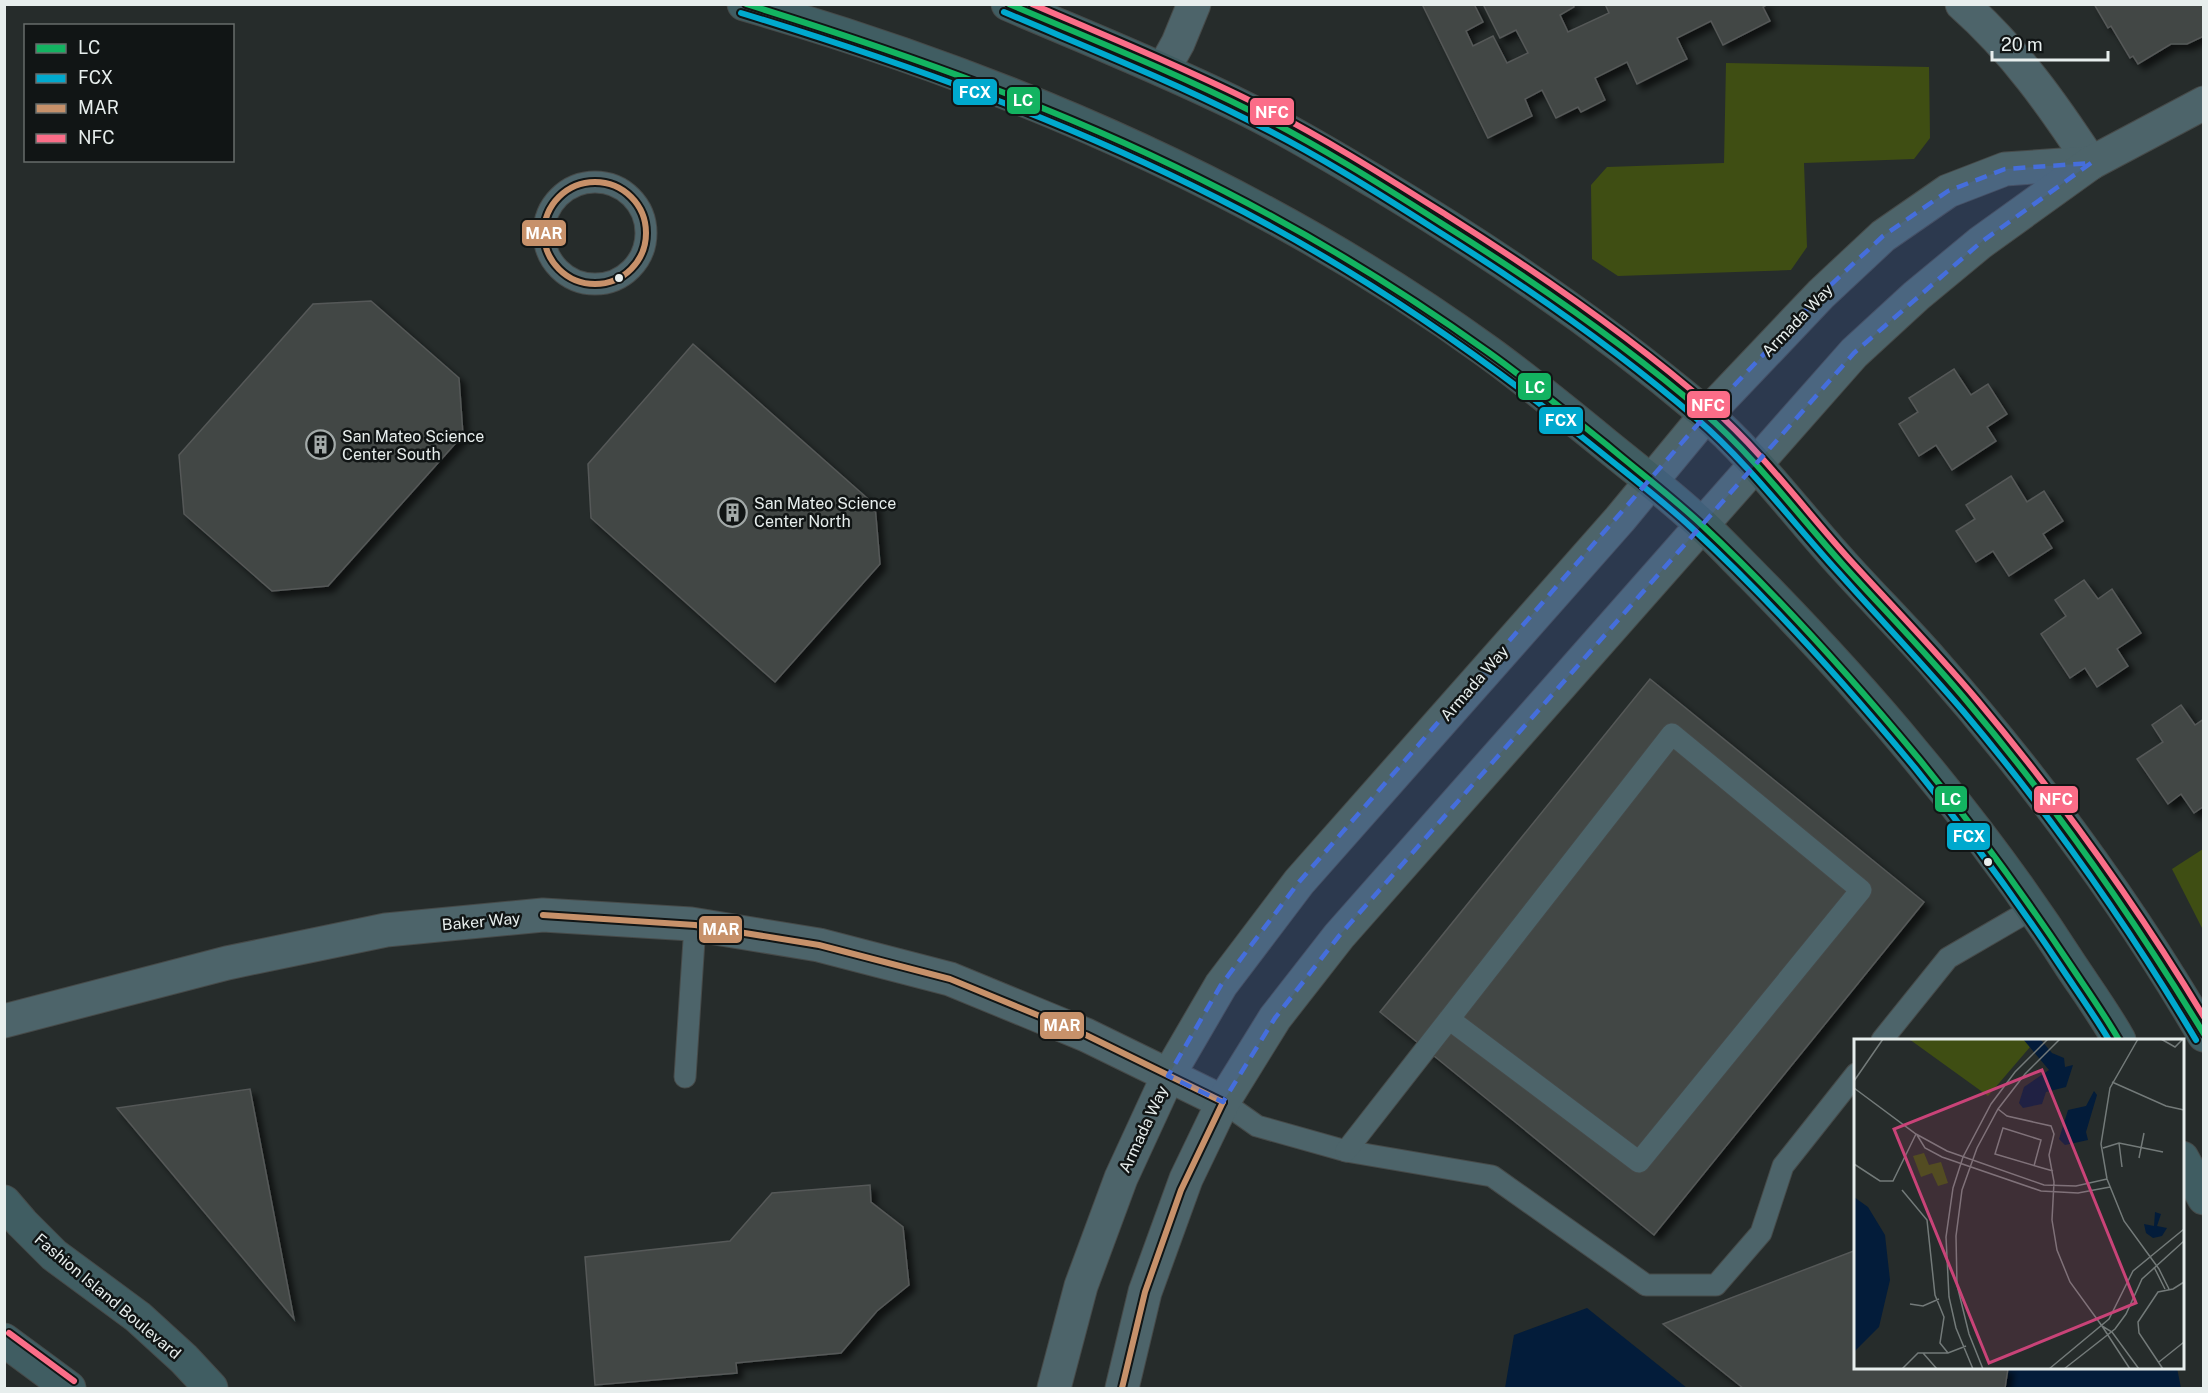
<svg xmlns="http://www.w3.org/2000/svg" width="2208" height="1393" font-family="'Public Sans',sans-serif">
<defs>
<filter id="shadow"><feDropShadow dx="5.5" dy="5.5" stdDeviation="3" flood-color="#0009"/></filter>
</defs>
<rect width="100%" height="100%" fill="#262c2b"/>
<g fill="#3f4e13">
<path d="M1726 63 1929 67 1930 138 1914 159 1804 163 1807 247 1791 270 1618 276 1592 259 1591 185 1607 167 1724 163Z"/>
<path d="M2203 849V930L2172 869Z"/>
</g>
<g fill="#031c3a">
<path d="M1587 1308 1687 1388H1505L1514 1335Z"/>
<path d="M2009 1368H2177L2181 1388H2006Z"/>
</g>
<g fill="#434645" stroke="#555958" stroke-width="1.5" filter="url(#shadow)">
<path d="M1422 4H1474L1483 22 1466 31 1473 46 1493 36 1507 63 1528 53 1516 30 1500 38 1483 4H1573L1574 7 1560 15 1568 32 1609 13 1605 4H1768L1763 7 1770 21 1723 45 1711 21 1677 38 1687 59 1637 84 1627 62 1595 78 1605 100 1581 112 1578 107 1556 118 1542 90 1525 99 1532 116 1488 138Z"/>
<path d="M2094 4H2204V36L2187 44H2171L2138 64 2133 56 2130 58 2111 26 2108 28Z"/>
<path d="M371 301 459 378 463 435 328 586 272 591 184 514 179 455 313 304Z"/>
<path d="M693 344 875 505 880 564 775 682 591 518 588 464Z"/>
<path d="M1954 369 1971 395 1988 384 2007 414 1987 427 1996 441 1952 470 1936 445 1919 456 1899 424 1918 412 1909 398Z"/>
<path d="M2011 476 2027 502 2044 491 2063 521 2043 534 2052 548 2009 576 1993 551 1976 562 1956 531 1975 519 1966 505Z"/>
<path d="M2084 580 2098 599 2112 589 2141 633 2117 649 2128 666 2097 687 2085 668 2070 678 2041 634 2066 616 2055 600Z"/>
<path d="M1650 679 1924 902 1654 1235 1380 1012Z"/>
<path d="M2181 705 2195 725 2204 719V806L2194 813 2181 794 2168 804 2137 759 2163 742 2152 725Z"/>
<path d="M250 1089 294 1319 117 1108Z"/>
<path d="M870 1185 871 1202 903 1227 909 1285 877 1311 841 1353 736 1363 737 1373 595 1385 585 1257 730 1241 772 1193Z"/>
<path d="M1856 1250V1368H2008L2005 1388H1743L1663 1324Z"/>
</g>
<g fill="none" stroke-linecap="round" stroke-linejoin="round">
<defs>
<g id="service">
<circle cx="595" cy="233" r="51"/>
<path d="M1882 1040 1948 958 2034 908"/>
<path d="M685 1077 695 925"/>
<path d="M1223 1102 1257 1126 1346 1151 1492 1176 1646 1285H1716L1761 1233 1783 1166 1856 1074"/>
<path d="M1346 1151 1672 734 1861 890 1639 1162 1449 1019"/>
</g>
<g id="minor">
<path d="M1962 4C2015 51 2053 105 2091 163"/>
<path d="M1163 70 1178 43 1194 4"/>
<path d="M4 1021 227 963 386 930 543 915 691 924 819 945 950 979 1086 1035 1223 1102"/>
<path d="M1054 1388 1081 1286 1121 1178 1168 1076 1221 985 1299 882 1620 519 1706 415 1821 294 1883 236 1948 191 2005 169 2091 163"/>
<path d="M1122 1388 1145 1292 1186 1179 1223 1102 1275 1018 1339 936 1854 353 1916 296 1980 243 2091 163 2204 103"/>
</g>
<g id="secondary">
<path d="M744 4C1008 80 1264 190 1488 352 1528 381 1567 413 1606 445 1638 471 1671 496 1702 525 1719 541 1735 558 1752 575 1808 632 1862 690 1913 752 1970 820 2023 891 2071 966 2087 990 2105 1015 2119 1040"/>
<path d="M1008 4C1085 37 1163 68 1238 105 1286 128 1333 157 1379 184 1492 252 1602 327 1703 412 1756 457 1798 516 1845 567 1874 599 1905 630 1933 662 2034 777 2127 903 2204 1035"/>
<path d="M2182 1158 2204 1198"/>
<path d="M4 1202 22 1223 54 1255 138 1317 184 1359 211 1388"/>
<path d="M4 1340 69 1388"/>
</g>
</defs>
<use href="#service" stroke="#464a49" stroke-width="23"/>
<use href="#minor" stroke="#464a49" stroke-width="35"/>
<use href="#secondary" stroke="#464a49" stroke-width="35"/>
<use href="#service" stroke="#4d646a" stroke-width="21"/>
<use href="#minor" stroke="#4d646a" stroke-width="33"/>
<use href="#secondary" stroke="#405d62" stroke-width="33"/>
<defs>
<g id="bus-1">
<path d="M746 4C910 55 1071 112 1224 191 1316 238 1404 292 1488 352 1529 381 1568 414 1607 445 1639 472 1672 497 1702 525 1779 597 1851 677 1919 759 1973 825 2023 894 2071 966 2087 990 2104 1014 2119 1040"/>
<path d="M1009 4C1091 39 1174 72 1253 112 1318 145 1380 184 1441 223 1532 280 1622 342 1703 412 1756 458 1798 515 1845 567 1887 613 1930 657 1970 705 2057 808 2134 919 2204 1034"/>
</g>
<g id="bus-2">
<path d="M1004 12C1086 47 1169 80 1248 120 1313 152 1375 191 1436 230 1527 287 1616 349 1697 419 1750 465 1792 522 1839 573 1880 619 1923 664 1963 711 2050 814 2127 924 2196 1040"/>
<path d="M741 13C905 63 1064 120 1217 198 1354 267 1479 353 1598 450 1630 476 1663 501 1693 529 1773 603 1846 685 1915 768 1967 832 2015 898 2061 967 2077 991 2094 1015 2109 1040"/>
</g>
<g id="bus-3">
<circle cx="595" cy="233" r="51"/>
<path d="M543 915 695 925 819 945 950 979 1086 1035 1223 1102"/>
<path d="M1122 1388 1145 1292 1181 1190 1223 1102"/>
</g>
<g id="bus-4">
<path d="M1032 4C1108 37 1184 67 1257 104 1323 137 1386 177 1448 216 1540 274 1630 336 1711 407 1763 453 1804 509 1850 560 1893 607 1937 652 1978 701 2061 800 2137 906 2204 1017"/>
<path d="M9 1333 74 1381"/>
</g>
</defs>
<use href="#bus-1" stroke="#111515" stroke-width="10"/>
<use href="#bus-2" stroke="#111515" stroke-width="10"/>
<use href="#bus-3" stroke="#111515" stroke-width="10"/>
<use href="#bus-4" stroke="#111515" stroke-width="10"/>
<use href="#bus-1" stroke="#13b361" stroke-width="6"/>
<use href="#bus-2" stroke="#00a9ce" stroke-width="6"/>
<use href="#bus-3" stroke="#c7916a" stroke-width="6"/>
<use href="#bus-4" stroke="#fb6d88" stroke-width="6"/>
</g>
<path fill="#456edc" fill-opacity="0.2" stroke="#456edc" stroke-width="4.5" stroke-dasharray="12 8" stroke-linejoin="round" d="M2091 163 1980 243 1854 353 1339 936 1275 1018 1223 1102 1168 1076 1221 985 1299 882 1706 415 1821 294 1883 236 1948 191 2005 169Z"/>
<defs>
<symbol id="building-ring" viewBox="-11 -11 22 22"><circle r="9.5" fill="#111515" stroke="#a3aaa9" stroke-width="1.5"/><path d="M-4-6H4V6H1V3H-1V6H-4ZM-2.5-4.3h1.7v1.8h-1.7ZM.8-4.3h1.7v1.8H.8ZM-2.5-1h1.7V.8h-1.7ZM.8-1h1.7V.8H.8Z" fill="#a3aaa9"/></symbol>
</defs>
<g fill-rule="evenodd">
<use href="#building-ring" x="304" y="428" width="33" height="33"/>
<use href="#building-ring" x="716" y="496" width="33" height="33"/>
</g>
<g fill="#e7eeed" stroke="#111515" stroke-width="2">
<circle cx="619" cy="278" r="5"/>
<circle cx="1988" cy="862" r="5"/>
</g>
<g text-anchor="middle" stroke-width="5" stroke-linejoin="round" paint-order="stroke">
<g font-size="16" fill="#e7eeed" stroke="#111515">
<text transform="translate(1797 320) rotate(-46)" y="6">Armada Way</text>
<text transform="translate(1474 683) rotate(-49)" y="6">Armada Way</text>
<text transform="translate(481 921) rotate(-5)" y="6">Baker Way</text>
<text transform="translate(1143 1129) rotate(-65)" y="6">Armada Way</text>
<text transform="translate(108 1296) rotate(40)" y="6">Fashion Island Boulevard</text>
</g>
<g font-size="16" fill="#e7eeed" stroke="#111515" text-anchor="start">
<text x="342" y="442">San Mateo Science<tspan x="342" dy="18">Center South</tspan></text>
<text x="754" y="509">San Mateo Science<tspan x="754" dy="18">Center North</tspan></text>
</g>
</g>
<g transform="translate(1854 1039)">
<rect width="330" height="330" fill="#262c2b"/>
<path d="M55 0H169L176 8 134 57ZM70 114 75 126 87 123 94 144 84 147 78 134 67 138 59 117Z" fill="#3f4e13"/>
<path d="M169 0H186L198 14 210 19 211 28 219 26 212 48 192 53 188 65 169 69 165 64 170 48 195 31ZM240 52 243 56 232 93 234 101 211 106 205 100 214 71 232 67ZM0 158 14 168 31 196 36 241 25 288 0 313ZM301 173 307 175 303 187 313 189 308 197 299 199 292 194 290 185 300 187Z" fill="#031c3a"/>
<path fill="none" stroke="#737a79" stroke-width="1.5" d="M284 0 256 49 247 105 253 140 270 182 305 230 315 250M307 0 321 8 328 1M0 42 29 0M258 43 312 67 330 71M0 49 62 95 93 112 190 146 222 147 253 140M144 70 153 77 197 87 200 95 195 116 200 143 198 181 203 211 216 243 248 287M63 96 71 109 88 118 187 152 224 154 256 148M265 104 268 128M249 109 265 104 309 113M285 119 290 94M0 125 26 142H39L62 95M180 127 187 101 149 89 141 115 185 128 199 132M48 151 73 181 81 256 90 278 86 304 94 314M300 228 311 250M56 265 69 267 85 260M248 287 258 293 285 330M248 287 276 330M69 314 83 330M305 323 330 303M48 330 64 314H94L112 307M119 330 102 289 95 258 92 198 99 149 109 118 137 65 161 33 194 0M129 330 115 295 103 246 102 197 108 151 123 109 144 70 171 35 206 0M195 330 255 280 279 232 330 190M210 330 261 290 272 275 288 240 330 202M309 330 285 294 284 283 304 253 319 250 330 243"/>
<path fill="#c94378" fill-opacity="0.15" stroke="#c94378" stroke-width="3" d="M188 31 282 264 135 324 40 90Z"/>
<rect width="330" height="330" fill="none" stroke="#e7eeed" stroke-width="3"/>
</g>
<g stroke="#111515" stroke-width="2">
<rect x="952" y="78" width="46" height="28" rx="6" fill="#00a9ce"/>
<rect x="1006" y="86" width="35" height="29" rx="6" fill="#13b361"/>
<rect x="1249" y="97" width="46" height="29" rx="6" fill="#fb6d88"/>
<rect x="521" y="219" width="46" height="28" rx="6" fill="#c7916a"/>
<rect x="1517" y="372" width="35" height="29" rx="6" fill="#13b361"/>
<rect x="1686" y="390" width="45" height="29" rx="6" fill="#fb6d88"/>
<rect x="1538" y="406" width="46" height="29" rx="6" fill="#00a9ce"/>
<rect x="1934" y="785" width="34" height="28" rx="6" fill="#13b361"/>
<rect x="2033" y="785" width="46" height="29" rx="6" fill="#fb6d88"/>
<rect x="1946" y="822" width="45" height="29" rx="6" fill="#00a9ce"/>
<rect x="698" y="915" width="45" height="29" rx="6" fill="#c7916a"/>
<rect x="1039" y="1011" width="46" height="29" rx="6" fill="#c7916a"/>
</g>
<g font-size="16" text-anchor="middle" font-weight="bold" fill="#fff">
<text x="975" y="98">FCX</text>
<text x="1023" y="106">LC</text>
<text x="1272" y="118">NFC</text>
<text x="544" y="239">MAR</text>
<text x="1535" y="393">LC</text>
<text x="1708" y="411">NFC</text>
<text x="1561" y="426">FCX</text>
<text x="1951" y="805">LC</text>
<text x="2056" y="805">NFC</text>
<text x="1969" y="842">FCX</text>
<text x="721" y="935">MAR</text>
<text x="1062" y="1031">MAR</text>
</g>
<rect width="2208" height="1393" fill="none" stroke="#e7eeed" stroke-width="12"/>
<rect x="24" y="24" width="210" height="138" fill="#111515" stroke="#676c6b" stroke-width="1.5"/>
<rect x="36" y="44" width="30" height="9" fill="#13b361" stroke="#676c6b" stroke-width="1.5"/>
<text x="78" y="54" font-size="18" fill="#e7eeed">LC</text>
<rect x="36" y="74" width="30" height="9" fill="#00a9ce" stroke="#676c6b" stroke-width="1.5"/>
<text x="78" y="84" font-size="18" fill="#e7eeed">FCX</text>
<rect x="36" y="104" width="30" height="9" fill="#c7916a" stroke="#676c6b" stroke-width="1.5"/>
<text x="78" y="114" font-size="18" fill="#e7eeed">MAR</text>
<rect x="36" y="134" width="30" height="9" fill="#fb6d88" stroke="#676c6b" stroke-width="1.5"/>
<text x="78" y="144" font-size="18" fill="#e7eeed">NFC</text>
<path d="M1992 51v9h116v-9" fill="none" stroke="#e7eeed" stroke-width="3"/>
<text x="2001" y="51" font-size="18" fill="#e7eeed" stroke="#111515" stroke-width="4.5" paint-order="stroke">20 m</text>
</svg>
